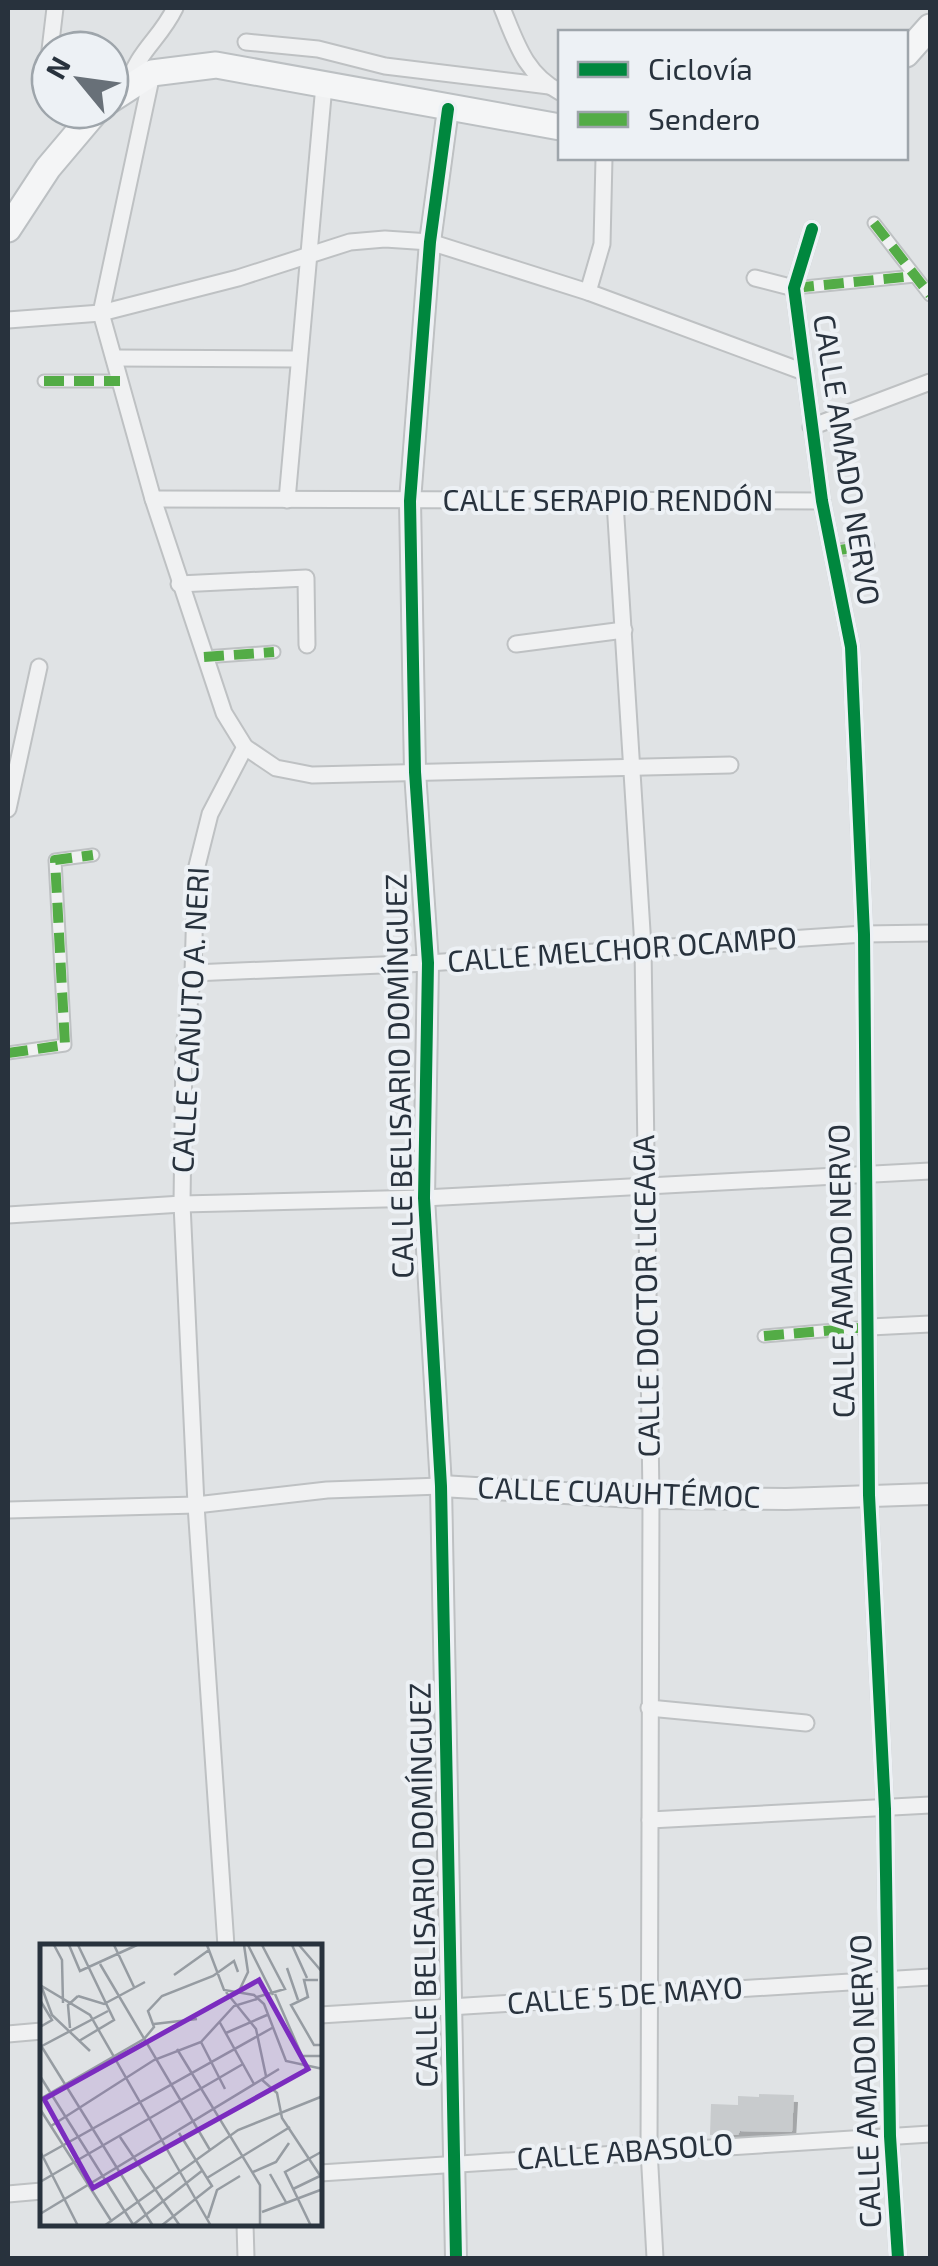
<svg xmlns="http://www.w3.org/2000/svg" width="938" height="2266" font-family="'Exo 2',sans-serif">
<defs>
<filter id="shadow"><feDropShadow dx="4" dy="7" stdDeviation="0" flood-color="#0004"/></filter>
</defs>
<rect width="100%" height="100%" fill="#e0e3e5"/>
<path fill="#c8cbcd" filter="url(#shadow)" d="M759 2094 794 2095 792 2132 740 2131 738 2135H710L711 2104 738 2105V2096L759 2097Z"/>
<g fill="none" stroke-linecap="round" stroke-linejoin="round">
<defs>
<g id="pedestrian">
<path d="M874 223 930 295"/>
<path d="M794 288 915 276"/>
<path d="M44 381H120"/>
<path d="M832 551 868 546"/>
<path d="M204 657 274 652"/>
<path d="M8 1053 65 1045 55 860 93 855"/>
<path d="M764 1336 870 1327"/>
</g>
<g id="minor">
<path d="M502 8C516 42 525 74 560 92"/>
<path d="M246 42 318 49 385 66 549 86"/>
<path d="M50 50 55 8"/>
<path d="M152 74 101 313 153 499 224 713 245 747 276 768 312 775 730 765"/>
<path d="M126 90C138 49 159 41 175 8"/>
<path d="M812 229 794 288 822 501 851 647 864 934 869 1495 885 1809 890 2136 898 2258"/>
<path d="M755 278 794 288"/>
<path d="M588 292 602 244 604 158"/>
<path d="M8 320 101 313 238 278 350 242 385 239 430 242 588 292 804 372"/>
<path d="M114 358 297 359"/>
<path d="M811 427 930 382"/>
<path d="M153 499 822 501"/>
<path d="M287 500 324 85"/>
<path d="M615 502 643 947 651 1498 649 2150 655 2258"/>
<path d="M179 584 306 578 307 645"/>
<path d="M516 644 624 630"/>
<path d="M8 809 39 667"/>
<path d="M193 973 428 963 864 934 930 933"/>
<path d="M8 1215 182 1204 424 1198 930 1171"/>
<path d="M870 1327 930 1324"/>
<path d="M8 1510 196 1505 327 1490 441 1486"/>
<path d="M649 1708 806 1723"/>
<path d="M650 1820 930 1805"/>
<path d="M226 1946 196 1505 182 1204 184 1048 193 973 196 870 210 814 245 747"/>
<path d="M320 2015 930 1977"/>
<path d="M8 2034 42 2031"/>
<path d="M320 2173 930 2134"/>
<path d="M8 2194 42 2191"/>
<path d="M245 2224 246 2258"/>
</g>
<g id="tertiary">
<path d="M448 109 430 242 410 501 415 772 428 963 424 1198 441 1486 456 2258"/>
<path d="M441 1486 651 1498 786 1499 930 1494"/>
</g>
<g id="primary">
<path d="M906 54 930 27"/>
<path d="M110 100 152 73 216 65 560 127"/>
<path d="M8 229 48 168 97 110"/>
</g>
</defs>
<use href="#pedestrian" stroke="#bec1c3" stroke-width="15"/>
<use href="#minor" stroke="#bec1c3" stroke-width="19"/>
<use href="#tertiary" stroke="#bec1c3" stroke-width="24"/>
<use href="#primary" stroke="#bcc0c3" stroke-width="29"/>
<use href="#pedestrian" stroke="#f0f1f2" stroke-width="11"/>
<use href="#minor" stroke="#f0f1f2" stroke-width="15"/>
<use href="#tertiary" stroke="#f0f1f2" stroke-width="20"/>
<use href="#primary" stroke="#f4f5f6" stroke-width="25"/>
<g stroke="#53ac46" stroke-width="10" stroke-dasharray="20 10" stroke-linecap="butt">
<path d="M874 223 930 295"/>
<path d="M794 288 915 276"/>
<path d="M44 381H120"/>
<path d="M832 551 868 546"/>
<path d="M204 657 274 652"/>
<path d="M8 1053 65 1045 55 860 93 855"/>
<path d="M764 1336 870 1327"/>
</g>
<defs>
<g id="cycleway">
<path d="M448 109 430 242 410 501 415 772 428 963 424 1198 441 1486 456 2258"/>
<path d="M812 229 794 288 822 501 851 647 864 934 869 1495 885 1809 890 2136 898 2258"/>
</g>
</defs>
<use href="#cycleway" stroke="#edf1f5" stroke-width="19"/>
<use href="#cycleway" stroke="#00873e" stroke-width="12"/>
</g>
<g text-anchor="middle" stroke-width="8" stroke-linejoin="round" paint-order="stroke">
<g font-size="30" fill="#28323d" stroke="#edf1f5">
<text transform="translate(846 460) rotate(81)" y="10">CALLE AMADO NERVO</text>
<text x="608" y="511">CALLE SERAPIO RENDÓN</text>
<text transform="translate(622 950) rotate(-4)" y="10">CALLE MELCHOR OCAMPO</text>
<text transform="translate(191 1020) rotate(-87)" y="10">CALLE CANUTO A. NERI</text>
<text transform="translate(400 1076) rotate(-91)" y="10">CALLE BELISARIO DOMÍNGUEZ</text>
<text transform="translate(842 1271) rotate(-91)" y="10">CALLE AMADO NERVO</text>
<text transform="translate(647 1296) rotate(-91)" y="10">CALLE DOCTOR LICEAGA</text>
<text transform="translate(619 1493) rotate(2)" y="10">CALLE CUAUHTÉMOC</text>
<text transform="translate(424 1885) rotate(-91)" y="10">CALLE BELISARIO DOMÍNGUEZ</text>
<text transform="translate(625 1996) rotate(-4)" y="10">CALLE 5 DE MAYO</text>
<text transform="translate(866 2081) rotate(-92)" y="10">CALLE AMADO NERVO</text>
<text transform="translate(625 2152) rotate(-4)" y="10">CALLE ABASOLO</text>
</g>
</g>
<g transform="translate(40 1944)">
<rect width="282" height="282" fill="#e0e3e5"/>
<path fill="none" stroke="#969ca2" stroke-width="2.5" d="M14 1 22 16 23 59M29 1 40 27 97 1M38 1 74 76 39 97M74 1 94 43M167 1 184 46 214 51 224 60 246 117 283 125M208 1 233 51M252 1 267 34M259 1 283 29M60 20 170 206M247 24 258 56M134 31 169 6M278 36H264L268 53 251 61 274 101H283M0 41 50 71 171 282M2 44 12 71 50 107M186 48 216 85 226 132M198 49 208 28 204 1M235 50 262 112H283M38 52 64 60 105 38M217 53 245 45 222 1M0 56 12 76 0 83M179 77 214 140M114 80 157 75M30 84 28 61 38 52M186 89 227 71M161 98 185 145M0 100 113 282M0 103 68 67M137 105 220 241V282M0 132 94 282M221 135 237 149 242 174 283 236M0 155 104 95 114 83 108 67 122 52 173 32 194 17 198 28M0 165 72 278M11 182 114 116 161 98 194 62 217 55M80 193 140 282M0 207 38 282M4 212 232 84M213 228 236 218 249 199M230 230 247 260M167 234 250 183M0 238 203 120M253 245 282 231M222 268 283 245M0 270 239 125M168 274 177 246 200 232M94 280 163 226M64 282 198 186 283 152M121 282 172 242 139 189M271 282 245 228 283 207"/>
<path fill="#7b2cbf" fill-opacity="0.15" stroke="#7b2cbf" stroke-width="5" d="M219 36 268 125 53 244 4 155Z"/>
<rect width="282" height="282" fill="none" stroke="#28323d" stroke-width="5"/>
</g>
<rect width="938" height="2266" fill="none" stroke="#28323d" stroke-width="20"/>
<rect x="558" y="30" width="350" height="130" fill="#edf1f5" stroke="#9ea5ab" stroke-width="2.5"/>
<rect x="578" y="62" width="50" height="15" fill="#00873e" stroke="#9ea5ab" stroke-width="2.5"/>
<text x="648" y="80" font-size="30" fill="#28323d">Ciclovía</text>
<rect x="578" y="112" width="50" height="15" fill="#53ac46" stroke="#9ea5ab" stroke-width="2.5"/>
<text x="648" y="130" font-size="30" fill="#28323d">Sendero</text>
<g transform="translate(80 80) rotate(299)"><circle r="48" fill="#edf1f5" stroke="#9ea5ab" stroke-width="2.5"/>
<path d="M0-8L18 38L0 25L-18 38Z" fill="#687078"/>
<text y="-15" font-size="28" font-weight="bold" text-anchor="middle" fill="#28323d">N</text>
</g>
</svg>
